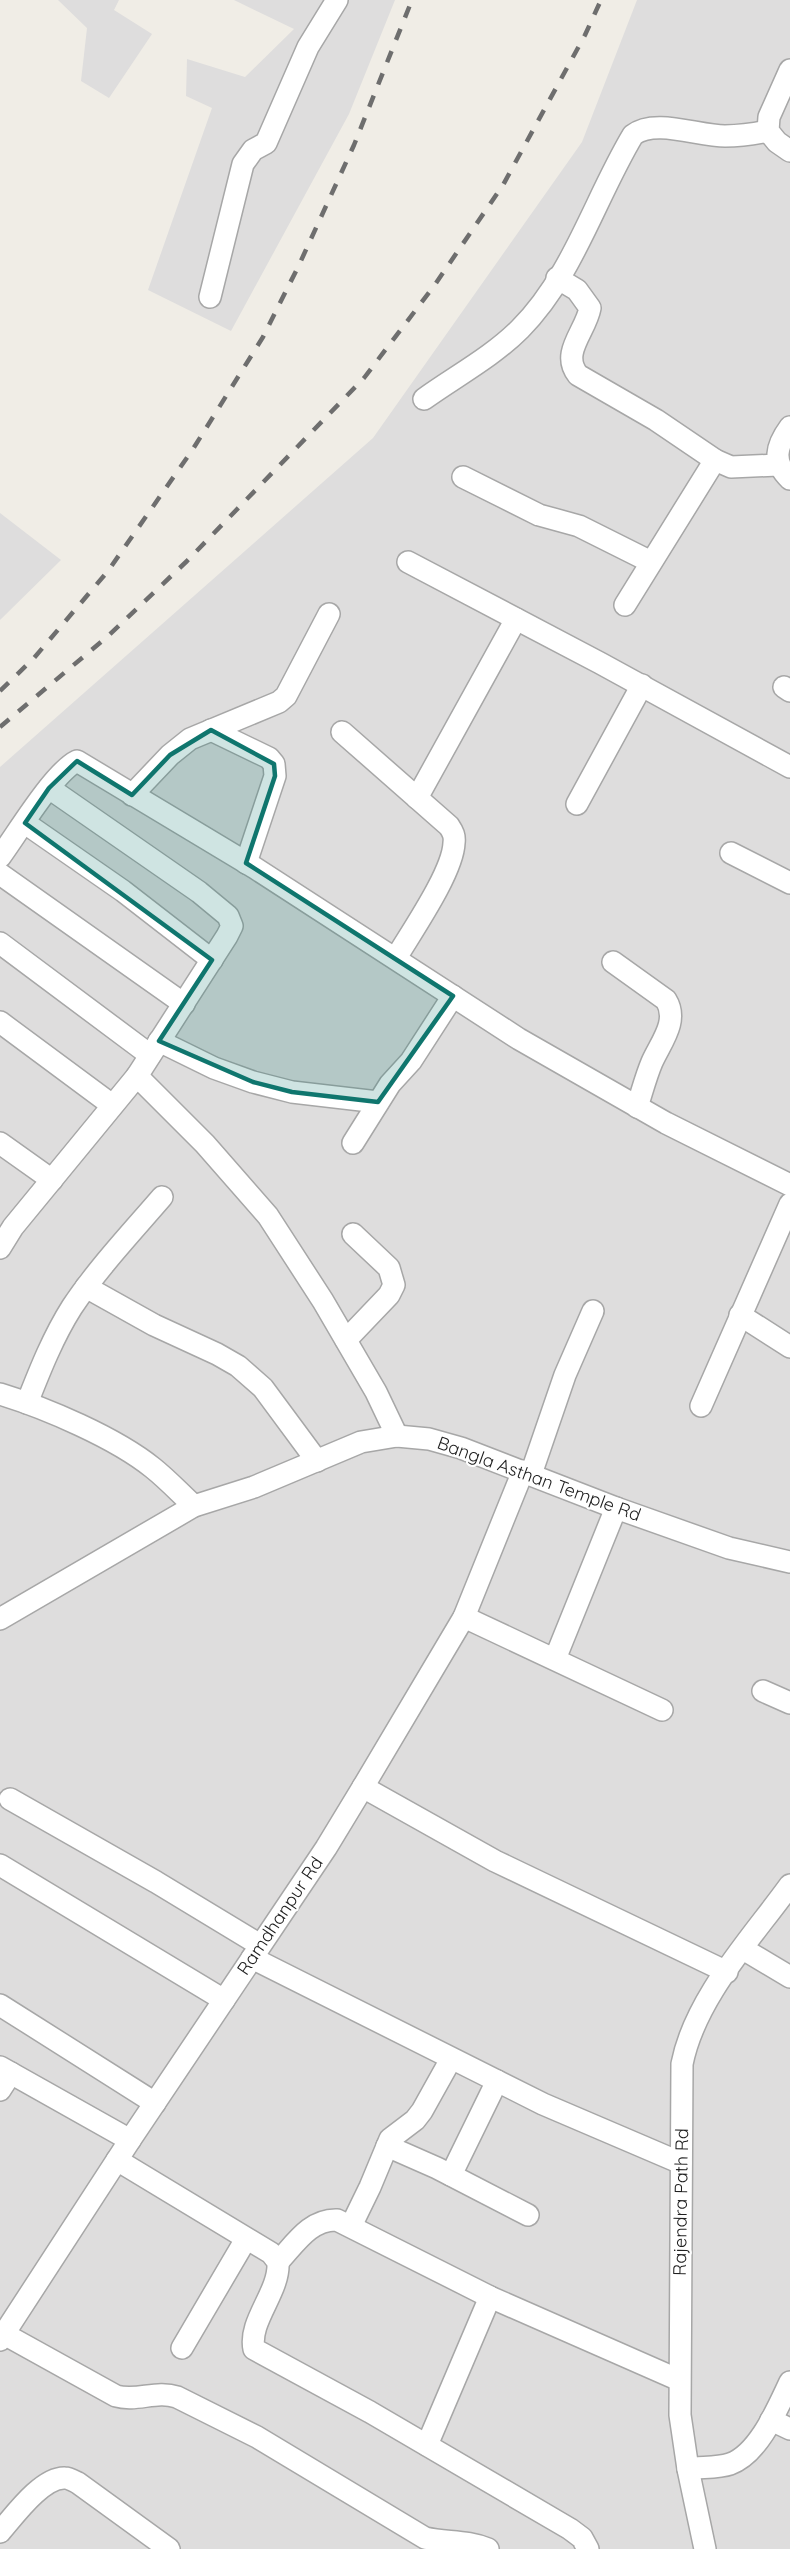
<svg xmlns="http://www.w3.org/2000/svg" width="790" height="2549" font-family="Quicksand,sans-serif">
<rect width="100%" height="100%" fill="#f0ede6"/>
<g fill="#dedddd">
<path d="M58 0H119L114 10 152 34 109 98 81 81 87 28Z"/>
<path d="M234 0H395L349 114 231 331 148 290 212 108 186 96 187 59 245 77 294 29Z"/>
<path d="M637 0H790V2549H0V767L373 438 582 142Z"/>
<path d="M0 513 61 560 0 620Z"/>
</g>
<g fill="none" stroke-linecap="round" stroke-linejoin="round">
<defs>
<g id="minor">
<path d="M790 70 769 117 768 131 777 142 790 151"/>
<path d="M557 278 577 290 590 308C586 331 560 353 578 375L656 420 715 460 731 467 778 465"/>
<path d="M210 297 243 164 253 150 266 143 308 47 337 0"/>
<path d="M424 399C456 376 492 357 520 329 573 276 595 198 633 135 655 118 698 136 725 136 739 136 754 134 768 131"/>
<path d="M790 427C776 446 772 462 790 479"/>
<path d="M463 477 539 515 579 526 651 562"/>
<path d="M408 562 600 663 790 767"/>
<path d="M625 605 715 460"/>
<path d="M784 687 790 691"/>
<path d="M211 730 269 758 274 764 275 776 246 863"/>
<path d="M342 732 449 826C453 832 455 836 454 843 453 872 412 931 396 958"/>
<path d="M132 795 170 755 190 739 279 702 286 696 329 614"/>
<path d="M417 798 516 619"/>
<path d="M577 804 642 685"/>
<path d="M25 823 123 891 212 960"/>
<path d="M731 853 790 883"/>
<path d="M0 857C17 834 54 772 77 761L255 868 519 1039 666 1123 790 1185"/>
<path d="M0 874 184 1004"/>
<path d="M0 943 150 1055"/>
<path d="M613 962 666 1000C679 1021 661 1042 652 1062 646 1076 642 1092 637 1107"/>
<path d="M0 1022 112 1105"/>
<path d="M159 1041 214 1068 253 1082 292 1092 378 1102"/>
<path d="M137 1076 205 1144 268 1216 323 1301 376 1392 397 1436"/>
<path d="M0 1143 52 1180"/>
<path d="M353 1143 390 1084 411 1061 453 996"/>
<path d="M0 1248 13 1227 137 1076 227 936 232 926 228 916 199 892 49 788"/>
<path d="M86 1287 154 1325 217 1354 238 1366 263 1388 317 1461"/>
<path d="M740 1315 790 1347"/>
<path d="M346 1340 389 1295 394 1285 389 1268 353 1234"/>
<path d="M0 1394C46 1408 116 1438 153 1468 168 1480 181 1494 194 1506"/>
<path d="M27 1403C40 1370 53 1337 72 1307 98 1268 131 1233 162 1197"/>
<path d="M701 1406 790 1204"/>
<path d="M531 1474 565 1375 593 1311"/>
<path d="M464 1617 662 1710"/>
<path d="M0 1619 194 1506 254 1487 361 1442 397 1436 429 1439 461 1448 616 1508 729 1548 790 1562"/>
<path d="M555 1659 616 1508"/>
<path d="M763 1691 790 1703"/>
<path d="M363 1787 495 1861 727 1972"/>
<path d="M10 1799 156 1882 260 1945"/>
<path d="M0 1865 224 2000"/>
<path d="M743 1949 790 1977"/>
<path d="M252 1958 543 2104 681 2163"/>
<path d="M0 2005 155 2103"/>
<path d="M0 2067 130 2140"/>
<path d="M0 2090 11 2073"/>
<path d="M387 2146 437 2168 528 2215"/>
<path d="M117 2160 271 2253 278 2262C280 2292 248 2321 254 2349L370 2412 570 2529 582 2538 588 2549"/>
<path d="M451 2175 497 2081"/>
<path d="M351 2226 370 2187 390 2139 415 2120 422 2111 451 2059"/>
<path d="M278 2262C295 2244 310 2219 337 2220L490 2297 679 2380"/>
<path d="M4 2334 116 2396C137 2402 156 2390 177 2397L257 2437 425 2538C446 2543 467 2540 488 2549"/>
<path d="M0 2340 130 2140 326 1848 363 1787 464 1617 523 1471"/>
<path d="M182 2348 246 2239"/>
<path d="M771 2420 790 2429"/>
<path d="M427 2445 490 2297"/>
<path d="M688 2469C701 2467 718 2468 730 2464 759 2454 778 2407 790 2382"/>
<path d="M0 2532C14 2516 42 2477 65 2478 69 2478 74 2481 78 2483L169 2549"/>
<path d="M705 2549 688 2469 680 2415 682 2064C695 1998 751 1939 790 1885"/>
</g>
</defs>
<use href="#minor" stroke="#a7a7a7" stroke-width="24"/>
<use href="#minor" stroke="#fff" stroke-width="21"/>
<g stroke="#6e6e6e" stroke-width="4.5" stroke-dasharray="12 12" stroke-linecap="butt">
<path d="M0 691 34 658 108 571 193 449 263 337 299 265 354 145 412 0"/>
<path d="M0 727 108 636 187 561 364 378 434 286 503 185 585 35 601 0"/>
</g>
</g>
<path fill="#0f766e" fill-opacity="0.2" stroke="#0f766e" stroke-width="4.5" stroke-linejoin="round" d="M211 730 274 764 275 776 246 863 453 996 378 1102 292 1092 253 1082 159 1041 212 960 25 823 49 788 77 761 132 795 170 755Z"/>
<g text-anchor="middle" stroke-width="4.5" stroke-linejoin="round" paint-order="stroke">
<g font-size="18" fill="#202020" stroke="#fff">
<text transform="translate(539 1479) rotate(20)" y="6">Bangla Asthan Temple Rd</text>
<text transform="translate(280 1916) rotate(-56)" y="6">Ramdhanpur Rd</text>
<text transform="translate(681 2202) rotate(-89)" y="6">Rajendra Path Rd</text>
</g>
</g>
</svg>
